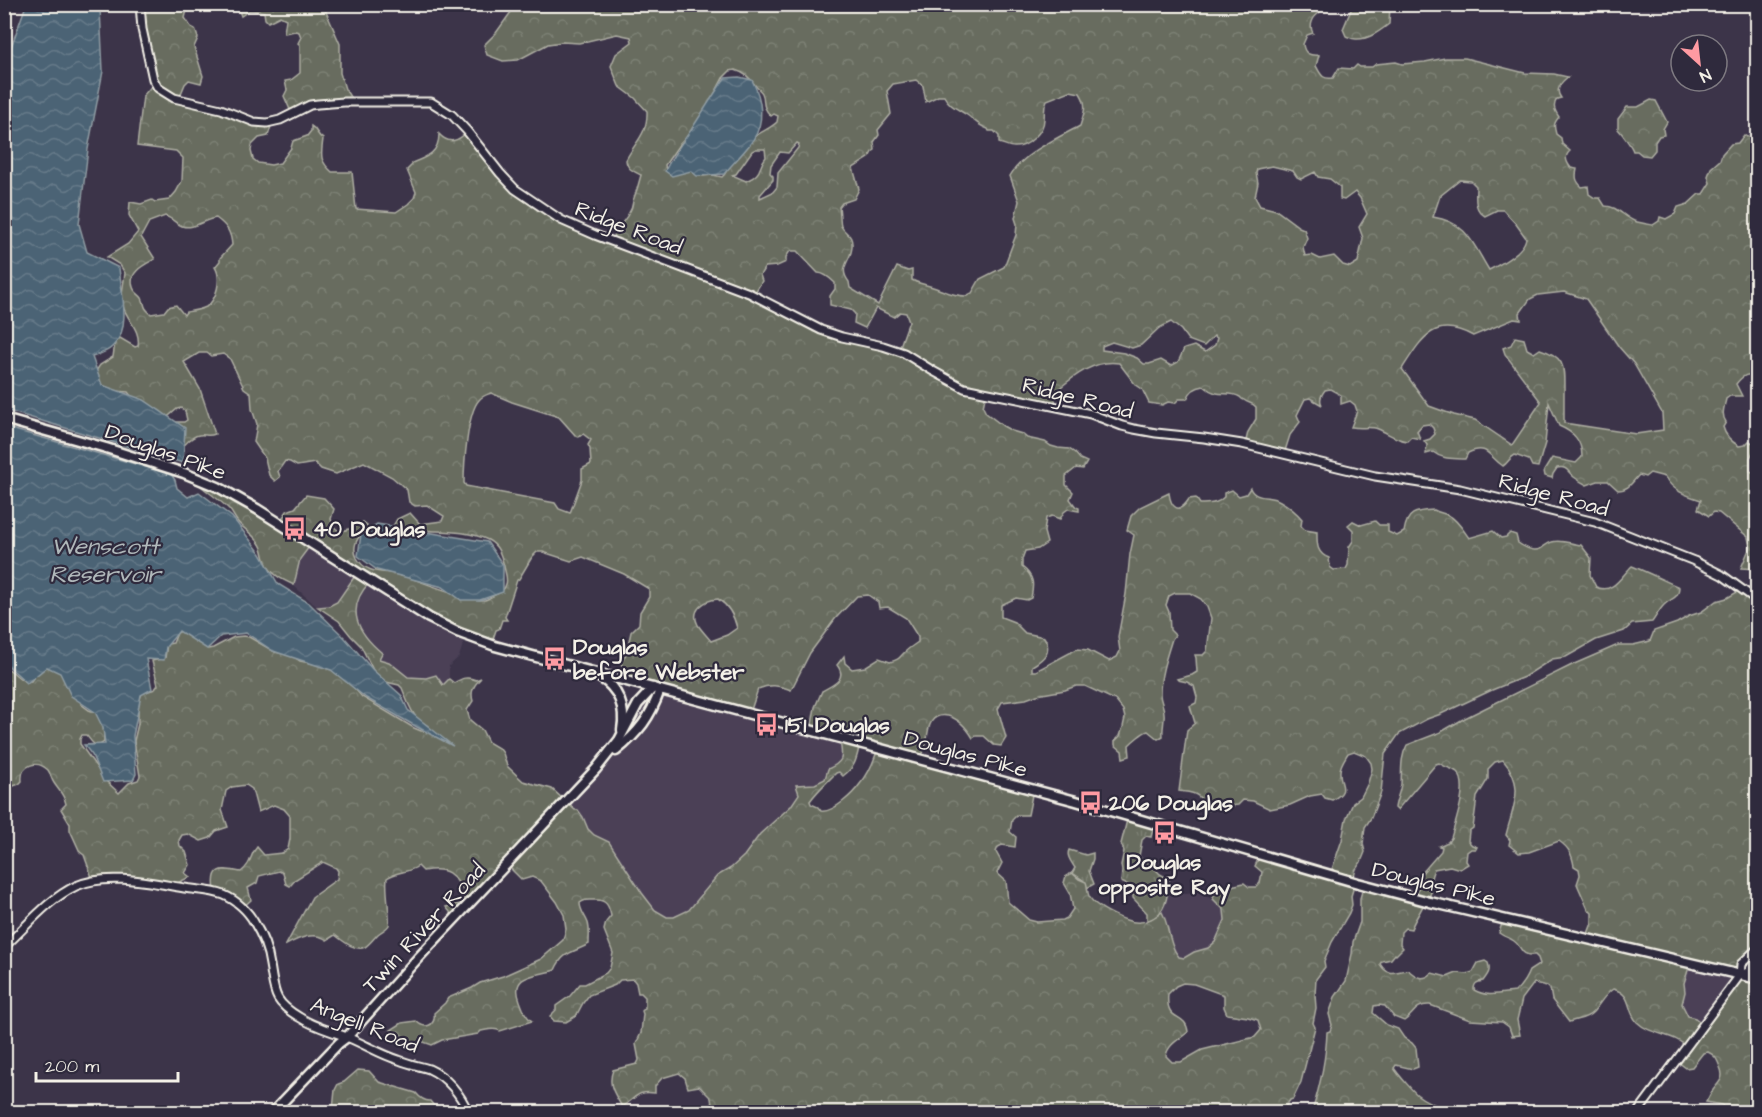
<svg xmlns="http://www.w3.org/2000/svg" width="1762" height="1117" font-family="'Architects Daughter',sans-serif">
<defs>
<pattern id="grass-tufts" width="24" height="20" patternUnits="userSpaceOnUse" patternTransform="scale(1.5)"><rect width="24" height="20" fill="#676c5e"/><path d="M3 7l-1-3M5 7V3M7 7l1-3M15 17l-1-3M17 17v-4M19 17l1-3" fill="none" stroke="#7d8175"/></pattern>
<pattern id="forest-crowns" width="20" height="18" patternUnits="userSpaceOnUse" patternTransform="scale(1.5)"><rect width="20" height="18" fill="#676c5e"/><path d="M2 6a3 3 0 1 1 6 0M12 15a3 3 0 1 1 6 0" fill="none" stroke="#7d8175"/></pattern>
<pattern id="water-waves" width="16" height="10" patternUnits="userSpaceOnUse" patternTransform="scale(1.5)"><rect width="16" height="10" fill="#4b6375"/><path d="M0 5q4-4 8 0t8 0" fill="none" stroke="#667a89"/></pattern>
</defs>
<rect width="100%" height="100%" fill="#3c3449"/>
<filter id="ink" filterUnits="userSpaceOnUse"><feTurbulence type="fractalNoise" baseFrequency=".0167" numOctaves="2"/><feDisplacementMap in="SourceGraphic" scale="12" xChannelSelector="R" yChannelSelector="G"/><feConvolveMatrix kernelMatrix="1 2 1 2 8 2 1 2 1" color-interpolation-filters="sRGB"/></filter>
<g filter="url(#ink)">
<g fill="#4b4157">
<path d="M309 547 358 572 337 602 329 606 317 607 292 584H294L300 559Z"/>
<path d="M370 582 466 635 459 657 449 666V679L443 685 426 678 407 677 389 662 378 659 359 626 355 616 356 608 365 587Z"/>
<path d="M650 689 841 738 843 758 840 762 828 769 825 779 815 784H803L791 806 760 834 744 856 731 868 717 876 689 910 674 918 667 917 655 910 642 893 609 842 594 835 588 829 583 817 567 801 604 761Z"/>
<path d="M1168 887 1185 893 1199 892 1218 903 1224 910 1225 920 1215 942 1208 948 1194 952 1184 958 1179 957 1176 954 1169 936 1166 920 1162 912 1166 900Z"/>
<path d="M1690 964 1741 976 1703 1024 1695 1018 1689 1016 1682 1004 1685 993 1684 983Z"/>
</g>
<g fill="url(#grass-tufts)" stroke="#aeaea3" stroke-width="1.5">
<path d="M1128 816 1154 825 1151 837 1146 836 1142 840 1139 856 1143 861 1148 862 1160 874 1169 879C1168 896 1166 913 1150 920H1147V913L1133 898V887L1121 882 1122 871 1121 865 1124 851 1121 844Z"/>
<path d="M1069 850 1086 855 1093 853V859L1089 871 1094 884 1087 888 1083 880 1072 873 1075 868C1072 863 1066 856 1069 850Z"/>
</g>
<g fill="url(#forest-crowns)" stroke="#aeaea3" stroke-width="1.5" fill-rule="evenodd">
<path d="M140 5H185L187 10 185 18 191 27 195 29 198 38 194 47 203 76 201 83 189 80 185 84 180 96 259 121H270L271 126 268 136 259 138 252 145 251 151 253 159 258 163 271 165 280 163 291 148 293 141 307 136 311 131V126C317 129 317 136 323 139 321 156 319 160 332 172H352L356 209 396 212 408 204 414 198 416 192 407 170 412 165V163C427 157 439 153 439 134 449 145 458 141 467 132L499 173 549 212 612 240C618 225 624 223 630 211 633 207 632 202 634 198 637 190 639 183 641 175 633 171 627 169 626 160 635 142 648 134 647 111L635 98 619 86 611 66 616 54 632 42 631 37 617 34 579 43 562 42 548 44 518 60 503 61 487 55 484 45 496 33 516 5H1320L1319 13C1312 18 1309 26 1313 33L1307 35 1303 44C1304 54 1310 56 1319 55L1316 66C1321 74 1322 80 1333 78L1339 68 1353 69 1357 65 1360 67H1372L1376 64 1396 62 1402 64 1425 62 1445 58H1465L1525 73 1554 74 1568 77C1562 81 1554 90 1561 98L1557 99C1552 106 1555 111 1559 117 1553 124 1554 126 1556 134L1561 138 1562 144 1570 151C1564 156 1566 162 1571 168L1577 169C1575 178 1576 181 1582 187L1588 186 1589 194 1595 198H1600L1605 206C1617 206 1623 216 1634 221 1640 223 1647 224 1653 225L1659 221 1660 217 1666 219 1675 214 1678 207 1688 204 1699 194H1703L1710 183 1708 176 1711 168 1720 160 1722 154 1731 144 1738 143 1744 135 1747 137 1751 136 1757 126V378C1749 371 1742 376 1736 384L1742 396H1730L1726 399C1724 408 1721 415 1726 422L1723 427C1725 435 1732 442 1739 446L1745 445 1749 441 1755 444 1757 443V449L1754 450 1750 458V471L1757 474 1758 569 1741 568 1750 547 1748 537 1719 513 1714 512 1709 516 1698 509 1701 500C1685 495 1673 491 1665 477L1650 473 1645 477 1639 475C1632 482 1629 490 1618 490L1608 481H1598L1587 485C1583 483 1578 480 1574 477 1567 471 1567 466 1557 468L1553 474 1552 478 1545 476 1544 471 1552 458 1576 463 1582 457C1582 440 1573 432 1559 426L1549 403 1545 443 1538 467 1532 466 1529 460 1515 455C1509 458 1508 463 1503 466 1488 456 1488 444 1468 453L1465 459C1453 458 1443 460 1433 452L1426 454 1427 445 1424 441 1430 439 1435 434 1433 428 1429 424 1422 425 1417 431 1420 439 1411 437 1407 441C1396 440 1388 433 1378 429 1370 426 1361 429 1352 427H1351L1357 411 1355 405 1350 401 1341 404V395L1330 389 1325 390C1321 395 1319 400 1322 405L1310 398 1305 399 1297 415 1300 422 1290 435 1285 451 1245 445 1248 432 1256 419V407C1252 402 1249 404 1244 400 1242 400 1241 398 1240 397 1228 390 1218 399 1204 386 1196 387 1190 390 1187 399H1179L1175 403 1168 402 1162 405 1149 403 1142 389 1135 384 1119 363C1095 359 1074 376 1056 391L1055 403 986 393 983 407 986 413 1003 426 1012 431 1022 434 1027 438 1045 442 1051 446 1058 448 1069 449 1075 453 1080 459 1087 462 1083 469 1076 468 1066 476V485L1073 492 1070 499 1076 507 1079 508V511L1068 509 1064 512 1060 519 1052 516 1046 518 1044 532 1047 543 1038 549 1025 551 1022 559V567C1034 576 1034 584 1031 598L1027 600 1016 598 1001 605V617L1014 622 1025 633 1044 637C1053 651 1044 659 1032 666V671H1036L1077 649 1088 650 1109 661 1117 657 1120 651 1118 637 1126 594 1130 554 1134 535 1127 530 1131 516 1140 507 1169 493C1171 508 1179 515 1189 499L1196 498 1200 504C1211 503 1216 505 1224 497V493L1232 490 1239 496 1246 494 1250 488C1255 500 1269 495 1280 501 1287 505 1296 512 1302 519L1301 526 1305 530 1317 532C1317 543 1316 553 1329 558L1330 567 1334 570 1346 569 1348 565 1349 547 1353 541V530L1348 525 1353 521 1361 525 1375 521 1379 525H1388V532L1397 536 1404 532C1407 512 1415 511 1434 510 1439 513 1443 513 1448 515 1457 519 1464 531 1469 538L1493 531 1501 538 1506 537 1510 533 1516 535 1518 543C1524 547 1532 552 1540 549 1544 547 1547 543 1552 542 1561 539 1571 544 1581 545L1591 558 1590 575 1596 587C1613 595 1622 575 1632 566 1649 573 1663 580 1679 587 1679 599 1671 598 1664 605 1659 610 1656 617 1652 622L1632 624 1624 631 1596 640 1566 657 1552 659 1524 677 1492 690 1441 714 1427 719 1399 734 1385 754 1381 792 1371 818 1365 827 1363 844 1365 852 1361 862 1356 869 1353 880 1355 883 1351 896 1352 905 1349 913 1332 942 1324 961 1325 967 1316 979 1315 995 1316 1008 1313 1023 1315 1027 1301 1082 1293 1099 1290 1100 1282 1112H713L711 1098 699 1086 688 1088 685 1078 679 1073 662 1078 655 1086V1093C637 1090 636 1098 622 1107 615 1094 607 1085 613 1070L637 1064 639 1060 636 1044 641 1033 643 1014 642 1011 645 1008V997L641 993H638L636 983 633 979 620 980 615 985 589 995 583 1003 576 1016 566 1022 554 1021 550 1016 556 1010V1006L570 996 580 984H585L606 973 610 968 613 953 604 930 606 922 611 916C609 906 606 899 595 900 588 900 585 899 580 903 580 911 585 915 588 923 590 930 589 936 589 944 573 953 563 951 555 970 538 976 509 973 520 1001 523 1009 525 1016 532 1021L500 1031C495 1027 487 1030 481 1031L478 1034 442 1040 432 1045 421 1041 416 1044 409 1042 408 1039 391 1030 402 1023 416 1021C425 1030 436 1026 434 1013L445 1003 448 998 472 988 480 983 503 976 541 959 563 940 566 929 564 915 557 902 541 881 532 877 522 880 507 865 454 917 446 907 462 903 466 895C453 874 449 866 423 871L418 866C409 873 397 871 387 878 385 889 391 921 389 925 387 929 381 931 378 934 374 938 370 944 365 947 355 952 342 940 335 935L327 940C314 931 299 938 286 945L312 897 337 879 338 871 336 868 323 862 296 879 290 886 286 884 283 873 279 871 259 876 257 883 248 888 251 900 243 907 215 891C211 865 222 869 241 872 254 861 248 857 257 847L264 855 282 853 288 849 290 839V816L284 809 274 805 258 812 252 789 246 785 232 787 226 791 222 810 228 827 216 831 210 838 201 841 188 834 182 835 179 840 180 846 186 852 190 865 185 873 190 877 179 882 177 886 93 880 84 855 80 852 70 830V824L61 809 66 804C64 794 59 791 54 783 51 779 51 774 48 770 37 759 20 765 22 781L19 784 5 789 4 667C16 671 20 684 31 681L39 669 51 664 81 693V704L89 710 103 715 104 742C94 750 92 741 86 735H82L80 739V744L107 782 119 793 129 783 138 780 140 776 134 741 138 724V704L142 693 155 689 158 685 152 661 165 658 167 644 173 643 177 633 181 631 208 649 213 648 234 637 244 636 249 637 275 652 291 655 300 661 315 664 341 673 362 697 414 728 421 731H432C429 724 423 724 418 719 410 712 406 697 402 688L399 685 386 682 374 672 361 646 351 636 339 621 318 607 329 606 337 602 357 573 309 547 300 559 294 585C283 580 270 574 266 562 264 558 264 553 262 548 258 537 244 530 237 521 234 517 232 512 229 509 218 498 204 490 193 479L281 520 287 511 295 508 306 495 324 498 334 509 331 519 333 526 340 532 352 528 363 522 367 525C361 535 350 544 357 558 367 576 386 570 402 575 417 580 472 602 485 600 489 599 494 595 497 594 502 591 505 589 506 584 508 579 505 572 504 566 501 555 499 546 488 540 458 526 424 535 393 526L397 519 410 513 420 524 442 521 444 516 427 505 415 506 409 502 407 490 392 477 364 462 336 474 321 469 315 463 297 466 290 462 285 461 278 471 280 477 275 481 269 475 265 458 254 442 257 424 252 409 251 393 244 388 230 359 223 354 211 356 207 353H199L184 362 200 389 215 434C208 437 206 434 199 435 191 436 187 443 181 448L175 422H184L187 420 185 411 181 408 177 409 163 421 135 401 128 392 115 391 100 384 96 371 100 365 113 357 115 343 120 338 135 347 138 346C141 330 127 320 123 306 120 294 124 284 125 273L120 265 107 257 128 244 138 232 129 215 130 202 141 204 152 200 155 202 169 200 176 192 182 181 183 158 176 151 137 146 143 96 154 83ZM735 70C745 73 749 77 755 85 756 87 761 91 762 93 766 101 760 105 771 116L774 114 778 116 777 122C770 129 761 131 753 138 745 146 736 156 730 165 726 170 727 173 722 177L713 175 703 176 694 169 666 170 665 165 678 146 697 127 723 78 730 71ZM916 80 923 86 926 102 938 96H944C949 106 958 109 967 115 974 120 979 126 988 129L989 131H994L999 136V143C1004 144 1009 147 1014 147 1027 148 1044 132 1044 119 1045 111 1043 108 1047 100L1070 91 1080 93C1088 105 1084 113 1080 126 1057 138 1022 154 1010 176L1019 201 1015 218 1017 224 1016 235 1004 267 980 279 972 293 966 296C951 296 939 288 926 285 920 283 917 283 912 280V270L908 271 897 267 878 305 850 288 849 282C837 267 852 261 852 246 853 234 845 234 841 226 840 223 840 212 839 207L842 203 854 199 859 189 853 168 869 158 872 152 875 150 874 142 879 135 878 130 891 114 887 91 893 84ZM797 143 799 144 798 148 778 173 777 187 773 192 760 198V195L773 180V176L770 173 771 165 780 152 788 153ZM756 149H765L766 157C757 168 764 173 746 181L732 175 736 174 752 151ZM1272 166 1293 171 1297 177 1301 179 1315 172 1318 177 1330 179 1340 187V199L1344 200 1355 192 1360 198 1367 214 1359 227 1363 238 1358 262 1350 267 1343 265 1334 256 1320 259 1312 255 1305 256 1303 247 1307 238 1304 229 1299 227 1276 210 1260 206 1255 197 1258 183 1256 173 1257 169ZM1460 180 1471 181 1476 186C1476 197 1473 209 1485 216L1497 210H1503L1516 224 1526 238C1524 251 1501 264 1489 270 1473 244 1467 222 1433 217L1440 196ZM165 216C172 218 176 224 182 226 193 230 205 219 216 218 227 226 231 232 232 245L220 258V261L215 267C222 278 217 300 206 307 200 310 192 311 186 312L184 315 176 305 168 307 164 312 151 314C142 306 146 306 142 298 139 294 134 292 133 287 128 272 144 265 155 259L141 237 149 222ZM790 251H797L818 273C824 273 831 279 835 283V289L830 296V305L851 310 855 314 854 323 865 328 876 308 894 317 900 312 906 313 909 321 899 349 838 334 802 321 754 294 762 281 760 275 765 267 777 266 786 262V257ZM1564 292 1586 299 1619 347 1634 364 1662 413 1663 430 1636 434 1564 423C1564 411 1564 400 1564 389 1564 366 1565 357 1540 349L1534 353 1527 349 1524 339 1515 337 1511 345 1503 348 1505 354 1541 402 1512 445 1475 420 1454 415 1429 406 1402 369C1422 338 1434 315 1473 336L1514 319 1521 320 1520 313 1530 299 1538 295ZM1171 322 1181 330 1188 340 1204 346 1214 336 1217 338 1215 345 1205 352 1194 346 1184 349 1178 362 1171 366 1161 360 1149 364H1144L1137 358 1124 353 1102 350V346L1112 342 1132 348 1141 345 1159 328ZM491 393 512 402 559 417 576 436 579 437 583 434 591 440 588 445 590 449 591 464 582 469V480L570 513 559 509 555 503 466 486 464 483C464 466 467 413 479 400 482 396 486 395 491 393ZM537 552H543L571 561 583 557 624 574 649 589V597L640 612 639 624 631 632 626 654 621 663 623 668 620 679 750 713 758 689C770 684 778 685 791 690L810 653 835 619 857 596 868 595 878 602 879 608 888 607 906 618 918 637V642C914 645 909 648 906 651 897 659 902 658 890 662L879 658 865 667 852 669 845 663 844 656 837 665C848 679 833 685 822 691L815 707 811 730 840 738C841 756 847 760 828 769L825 779 815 784 796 785 799 794 791 806 760 834 744 856 731 868 717 876 689 910 674 917H667L655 910 642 893 609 842 594 835 588 829 583 817 578 810H575L552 789 523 781 507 766 503 753 500 749 488 742 482 730 470 720 467 710 473 701C470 691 474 685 481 678L476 680C467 676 462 678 454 683L449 679 443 685 436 675 426 678 408 677 389 662 379 659 382 653C358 633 344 609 370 582L466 635 489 643 493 639 496 630 499 629 502 620H507L505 617 517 580 519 579 532 557ZM1175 593H1190L1201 599 1207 607 1211 618 1207 651 1203 655H1195L1196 658 1197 672 1192 675 1177 679 1178 680 1187 682 1194 686 1197 697 1196 703 1190 706 1195 723 1187 730 1179 791C1186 792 1196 792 1201 799V806L1203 811 1209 810 1212 802C1218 801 1224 802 1229 806L1238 805 1243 800 1253 801 1270 809 1290 805 1310 796 1322 794 1325 798 1332 800C1351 790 1339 785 1340 771 1340 765 1345 758 1348 753L1354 751 1366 756 1371 763 1372 769 1368 783 1361 797 1353 803 1346 819 1342 840 1330 875 1260 855 1255 866 1262 872 1260 883 1256 887H1249L1244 883C1239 884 1233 886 1229 886 1216 885 1215 886 1213 899L1224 910 1225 920 1215 942 1208 948 1194 952 1184 958 1179 957C1168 944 1170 927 1162 912 1155 917 1148 922 1140 922 1128 924 1094 907 1089 896 1087 892 1088 887 1086 882L1079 879 1072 873 1066 876 1064 883 1070 893 1073 909 1067 918 1063 920 1037 922 1029 920 1008 902 1006 881 997 873 1002 863 996 852 998 847 1002 845 1015 847 1016 837 1010 832 1012 820 1017 815H1028L1033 790 921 759C923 752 926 746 927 740 928 726 931 713 948 716 960 719 967 728 973 738L976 736H984L994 745 1001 746 1006 738 998 709 1002 702 1026 699 1037 695 1065 690 1076 686H1085L1115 700 1123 710 1125 718 1123 727 1120 736 1115 741V745L1122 751 1123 758 1130 756 1129 745C1132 742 1143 732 1148 731L1158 739 1163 736C1162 728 1165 719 1164 713 1164 706 1160 701 1160 694 1160 675 1166 658 1172 639L1175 635 1170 630 1169 612 1166 605 1169 596ZM718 599C729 606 734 615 737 628L727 635 711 641C707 636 702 631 698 625 690 610 704 600 718 599ZM860 744 878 748C874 761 869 774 860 784 853 794 833 813 821 811L818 807 811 804 810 801C817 791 827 782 836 773L839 772 843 776C856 766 856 760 860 744ZM1183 983 1194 984 1224 995V1007L1227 1014 1248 1017 1258 1020 1261 1030 1255 1037 1202 1050 1181 1062H1172L1166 1056C1168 1044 1180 1039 1188 1032 1186 1011 1165 1024 1168 994L1176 986Z"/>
<path d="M237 5H323L340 44V73L345 89 352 100 291 112 284 96 287 90 285 81 291 80 300 73V45L298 43 301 37 299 32 295 31 284 33 286 19 280 16 268 22 265 19 264 12 250 10 241 16Z"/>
<path d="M1353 5H1390L1389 24C1380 31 1368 40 1356 39 1352 39 1349 37 1346 36L1343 29Z"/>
<path d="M1651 100 1656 101 1667 122 1663 129 1664 135 1659 136 1655 142V150L1650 156 1642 155 1637 151H1633C1632 147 1621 132 1618 129V119L1627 107H1638Z"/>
<path d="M1757 580V1112H1724L1725 1109 1722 1105 1706 1102C1708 1099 1709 1096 1711 1093 1717 1083 1726 1080 1720 1067 1717 1059 1715 1055 1708 1052L1703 1053 1692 1067 1686 1068 1678 1062 1687 1048C1676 1033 1651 1036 1637 1022 1626 1010 1633 994 1613 989 1604 995 1600 1004 1593 1012 1587 1019 1577 1019 1569 1022L1552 1000 1550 989 1547 986 1534 983 1522 999 1517 1020 1520 1035 1512 1036 1509 1027 1502 1022 1470 1020 1430 1005C1416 1004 1414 1014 1404 1021L1394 1017 1385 1006 1379 1005 1374 1006 1373 1013 1387 1025 1398 1029 1404 1038 1412 1043 1416 1048 1418 1067 1413 1069 1396 1065 1394 1068C1397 1073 1415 1094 1419 1096 1429 1104 1443 1107 1454 1112H1312C1320 1086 1326 1060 1327 1032L1330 1031 1332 1025 1329 1014 1335 997 1346 981 1352 954 1353 942 1360 922V898L1364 885 1416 898 1421 874 1441 851 1442 847 1439 846 1448 842 1451 838C1455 823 1470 784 1457 772 1452 768 1444 767 1439 763L1436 764 1397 810 1395 808C1396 800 1400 792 1401 784 1402 770 1400 758 1407 745L1441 732 1465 718 1572 665 1618 645H1633L1650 641 1654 631 1677 623 1689 616 1701 612 1716 601 1727 598 1742 589 1747 592ZM1503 760C1526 786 1513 806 1506 835L1510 840 1509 845 1519 853 1529 852 1559 841C1569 848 1572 854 1574 866L1579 869 1580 875 1577 884 1588 909 1592 913V923L1586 939 1503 920 1499 933C1504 937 1509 937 1514 941 1523 947 1519 956 1535 955L1538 958 1540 964 1529 971C1526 979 1521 986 1515 992 1502 993 1487 998 1474 990 1474 983 1477 982 1483 981 1488 974 1491 971 1488 963L1485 961 1478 963 1473 972 1467 974 1457 973 1447 977 1432 973C1423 982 1416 977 1408 970 1395 971 1389 978 1380 964L1382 961 1391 959 1395 954 1396 955 1403 948 1400 944 1401 932 1405 928 1411 929C1415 918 1421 912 1425 901H1427L1434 886C1428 882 1432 875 1434 869L1450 866 1460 869 1468 864 1466 861 1467 852 1471 849H1476L1477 847 1472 845 1468 841 1469 831 1473 828 1477 797 1488 779V769L1495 762ZM1690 964 1739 978 1703 1024 1695 1018 1688 1016 1682 1004 1685 992 1684 983Z"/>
<path d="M358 1070 369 1071 379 1082 416 1093C420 1098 424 1101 430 1101L434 1106 433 1112H336L333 1110 335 1090 338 1084 344 1082Z"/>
</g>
<g fill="url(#water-waves)" stroke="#8f9ca3" stroke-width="1.5">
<path d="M26 5H97L100 9 103 71 88 149 79 224 87 252 119 268C121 290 132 329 113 346 108 352 99 354 92 357L102 385 144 400 185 428 183 463 5 410V64Z"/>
<path d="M739 77 752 80C762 99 765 122 753 140 745 152 733 163 724 174L697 176 691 171 672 176 665 171C672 156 681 144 691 130 702 113 713 95 725 78Z"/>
<path d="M4 427 171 474 175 480 177 488 188 497 199 492 232 517 261 554 278 584 309 603 345 638 373 670 401 695 408 710 453 746 417 727 366 698 331 670 273 651 246 633 221 636 207 649 179 631 166 647 164 660 146 659 152 689 141 695 133 736 136 774 133 780 103 782 92 755 84 745 105 744 103 728 95 712 71 696 60 673 47 667 27 683 5 663Z"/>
<path d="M377 524 487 542 503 565V592L480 600H461L443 587 377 570 358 556 361 534Z"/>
</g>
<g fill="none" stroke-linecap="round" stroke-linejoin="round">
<defs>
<g id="tertiary">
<path d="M140 4 142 29 153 79 158 88 174 98 221 109 254 122 267 123 280 120 310 105 318 104 344 102H431L452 115 467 131 500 173 515 189 561 220 595 235 749 293 821 330 842 337 883 346 904 353 933 371 964 388 1072 410 1091 414 1122 426 1134 429 1156 433 1204 438 1242 444 1375 476 1460 489 1595 522 1694 561 1722 575 1758 601"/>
<path d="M4 947C27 926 48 899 76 886 107 872 153 883 184 888 197 890 212 890 224 895 236 900 248 911 254 922 262 935 268 950 270 965 275 992 272 1001 299 1017 314 1027 332 1031 349 1038 366 1045 382 1055 399 1060 409 1064 419 1066 429 1069 447 1077 461 1095 468 1112"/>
<path d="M1740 975 1741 964 1758 948"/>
<path d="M1638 1112 1740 975 1748 972 1758 957"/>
</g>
<g id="primary">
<path d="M4 419 106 448 184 473 218 487 257 509 429 618 457 632 495 646 1076 801 1358 883 1430 902 1758 979"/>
<path d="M599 677C619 688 626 708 622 730"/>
<path d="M616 751C639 732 650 718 660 690"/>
<path d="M273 1112 339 1043 347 1037 418 958 596 769 619 740 638 704 653 688"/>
</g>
</defs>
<use href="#tertiary" stroke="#f4f1e8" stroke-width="11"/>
<use href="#primary" stroke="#f4f1e8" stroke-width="13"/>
<use href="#tertiary" stroke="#2f2a3d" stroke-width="7"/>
<use href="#primary" stroke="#2f2a3d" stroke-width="8"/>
</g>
</g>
<defs>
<symbol id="bus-bare" viewBox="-9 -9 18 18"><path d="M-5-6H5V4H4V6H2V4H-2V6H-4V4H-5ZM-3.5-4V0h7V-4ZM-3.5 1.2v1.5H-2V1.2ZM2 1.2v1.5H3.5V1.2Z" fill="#ff9aa2" stroke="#2f2a3d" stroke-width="2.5" paint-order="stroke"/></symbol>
</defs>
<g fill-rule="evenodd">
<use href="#bus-bare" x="278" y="512" width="33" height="33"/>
<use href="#bus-bare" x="538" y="642" width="33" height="33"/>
<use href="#bus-bare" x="750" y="708" width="33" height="33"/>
<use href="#bus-bare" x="1074" y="786" width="33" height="33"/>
<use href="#bus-bare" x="1148" y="816" width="33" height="33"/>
</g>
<g text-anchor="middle" stroke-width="4.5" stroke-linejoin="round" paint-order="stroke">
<g font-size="22" fill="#f4f1e8" stroke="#2f2a3d">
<text transform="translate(629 227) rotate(21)" y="8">Ridge Road</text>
<text transform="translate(1078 397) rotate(14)" y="8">Ridge Road</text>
<text transform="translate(166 451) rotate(20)" y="8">Douglas Pike</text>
<text transform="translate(1554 494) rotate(15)" y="8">Ridge Road</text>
<text transform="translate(966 753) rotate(15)" y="8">Douglas Pike</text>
<text transform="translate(1434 883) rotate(14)" y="8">Douglas Pike</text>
<text transform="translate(423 927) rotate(-47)" y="8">Twin River Road</text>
<text transform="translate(365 1024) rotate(22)" y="8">Angell Road</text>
</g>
<g font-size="22" font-weight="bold" fill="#f4f1e8" stroke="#2f2a3d" text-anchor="start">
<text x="313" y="536">40 Douglas</text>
<text x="573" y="654">Douglas<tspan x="573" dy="25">before Webster</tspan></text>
<text x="785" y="732">151 Douglas</text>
<text x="1109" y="810">206 Douglas</text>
<text x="1164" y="869" text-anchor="middle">Douglas<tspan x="1164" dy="25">opposite Ray</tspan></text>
</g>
<g font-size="24" font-style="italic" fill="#b0b8ba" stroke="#2f2a3d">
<text x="105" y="554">Wenscott<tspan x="105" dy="28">Reservoir</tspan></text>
</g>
</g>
<rect width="1762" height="1117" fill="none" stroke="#2f2a3d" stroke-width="24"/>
<rect x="12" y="12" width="1738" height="1093" fill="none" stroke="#f4f1e8" stroke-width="2" filter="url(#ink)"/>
<g transform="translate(1699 63) rotate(153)"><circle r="28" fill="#2f2a3d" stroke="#7e7a81" stroke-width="1.5"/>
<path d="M0-4.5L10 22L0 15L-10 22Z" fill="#ff9aa2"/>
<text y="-9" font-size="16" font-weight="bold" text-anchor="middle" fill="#f4f1e8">N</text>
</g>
<path d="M36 1072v9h142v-9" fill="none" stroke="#f4f1e8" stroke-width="3"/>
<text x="45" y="1072" font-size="18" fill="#f4f1e8" stroke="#2f2a3d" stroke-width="4.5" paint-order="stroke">200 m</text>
</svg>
